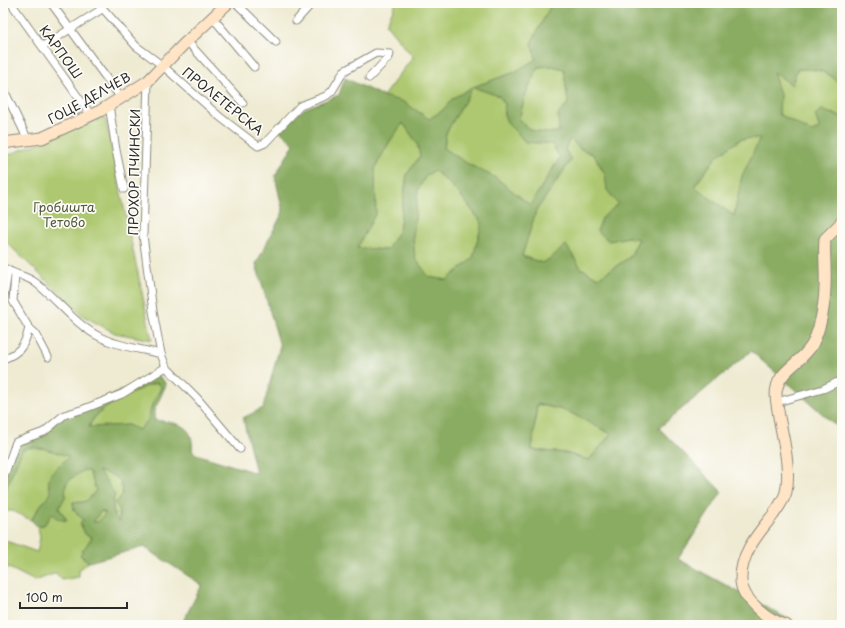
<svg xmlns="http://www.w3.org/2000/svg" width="845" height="628" font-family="'Playpen Sans',sans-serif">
<rect width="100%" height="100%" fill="#fdfcf7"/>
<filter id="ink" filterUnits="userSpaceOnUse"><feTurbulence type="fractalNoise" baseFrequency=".025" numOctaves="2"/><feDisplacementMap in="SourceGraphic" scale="8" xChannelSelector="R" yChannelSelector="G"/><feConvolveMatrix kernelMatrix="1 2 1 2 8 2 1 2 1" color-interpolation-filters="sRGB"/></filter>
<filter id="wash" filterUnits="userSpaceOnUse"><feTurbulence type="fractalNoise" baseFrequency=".012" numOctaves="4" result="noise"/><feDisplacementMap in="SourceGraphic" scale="16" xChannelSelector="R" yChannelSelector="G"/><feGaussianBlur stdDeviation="0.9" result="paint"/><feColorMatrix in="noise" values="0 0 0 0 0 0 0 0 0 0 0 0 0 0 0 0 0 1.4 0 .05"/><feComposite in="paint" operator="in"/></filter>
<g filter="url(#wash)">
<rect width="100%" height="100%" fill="#efebd3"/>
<g fill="#adc86f" stroke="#6c7a4d">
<path d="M396 3H552L536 59 515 72 473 87 499 96 506 104 503 114 525 142 552 144 560 157 530 205 496 178 468 164 444 148 446 133 472 88 453 98 443 110 429 120 416 110 383 96 413 57 386 24Z"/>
<path d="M552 66 564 69 568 103 558 115 559 132C541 133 531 135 519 119L526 93 538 67Z"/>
<path d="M797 69C819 69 826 70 842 86V117L832 113 820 129 811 132 779 114 780 95 772 71 792 84Z"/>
<path d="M105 117 152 340 115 333 83 316 3 239V157Z"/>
<path d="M403 123 417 143 420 156 407 174 399 230 387 250 357 248 375 188V168L390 141Z"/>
<path d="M761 138 742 176 734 216 694 187 717 156 741 139Z"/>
<path d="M570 139 579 148 594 155 605 174 608 190 618 204 602 218 609 241 628 237 639 238 630 257 598 278 581 268 566 246 551 258 542 263 522 256 536 211 571 160 565 149Z"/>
<path d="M434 170 458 192 482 223 473 258 447 280 429 278 415 258 413 237 418 190 425 177Z"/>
<path d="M155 383 159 384 161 388 153 402 148 420 139 430 128 425 89 428C94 408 136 390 155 383Z"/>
<path d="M537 404 567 411 611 434 589 460 566 453 532 450Z"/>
<path d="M28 447 42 448 69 456 60 465 48 485 52 493 40 506 31 520 13 511H5C1 490 14 470 22 450Z"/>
<path d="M84 470 89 471 96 490C88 501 87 503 73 502L74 510 84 521 85 534 92 537 80 555 89 562 79 570V577L62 580 56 573 35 581 3 565V540L37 552 40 538 38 527 44 525 52 514 67 520 59 508 65 497 66 484 70 479Z"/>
<path d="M97 471C114 475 122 475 122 495L115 503 119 509V523L114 516 113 500Z"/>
<path d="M101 511 106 514 98 522H93Z"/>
</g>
<path fill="#8aac62" stroke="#5a6c46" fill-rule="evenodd" d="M552 3H842V86C827 70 819 69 797 69L792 85 773 72 780 95 779 114 811 132 820 129 815 115 821 110 842 117V431L751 351 659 428 722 492 678 559 799 625H181L202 585 144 547 89 562 80 555 92 537 85 534 80 523 84 521 74 510 73 502C85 504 89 500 96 490L89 471 84 470 70 479 66 484 65 497 59 508 67 521 58 519 52 514 44 525 38 527 31 520 40 506 51 493C43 472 57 470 69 456 54 453 37 443 22 450 15 468 7 483 3 501V479L14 444 33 436 54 421 84 409 156 374 163 380 166 385 154 411V420C175 423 195 423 192 451L196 454 256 473 243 418 263 408 280 346 256 264 283 212 275 176 294 144 279 130 304 109 339 95 345 78 383 96 404 102 429 119 443 110 453 98 473 87 515 72 536 59 531 43ZM552 66 564 69 568 103 558 115 559 132C541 133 531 135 519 119L526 93 538 67ZM473 87 499 96 505 104C501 125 514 127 525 142L552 144 560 158 530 205 496 178 468 164 444 148 446 133ZM403 123 417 143 420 156 407 174 399 230 387 250 357 248 376 213 375 168 390 141ZM760 138 742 176 734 216 694 186 717 156 741 139ZM570 139 579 148 594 155 605 174 607 190 618 204 602 218 597 231 609 241 628 237 639 239 630 257 598 278 581 268 566 245 551 258 542 263 522 256 536 211 571 160 565 149ZM434 170 458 192 482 223 473 258 447 280 429 277 415 258 413 237 418 190 425 177ZM155 383 159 384 161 388 153 402 148 420 139 430 128 425 89 427C94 408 136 390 155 383ZM537 404 567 411 611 434 589 460 566 453 532 450ZM98 471C115 476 122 476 122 495L115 503 119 509V522C112 514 111 505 115 495L105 479ZM101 511 106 513 98 522H93Z"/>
</g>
<g filter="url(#ink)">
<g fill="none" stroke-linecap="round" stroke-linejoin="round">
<defs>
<g id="street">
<path d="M11 3 91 115"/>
<path d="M51 3 121 98"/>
<path d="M98 3 136 46 163 66 220 117 258 146 265 143 300 106 326 96 332 91 344 71 376 53 390 54 389 57 369 78"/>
<path d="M236 3 276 42"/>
<path d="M213 18 254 67"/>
<path d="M296 21 312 3"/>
<path d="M187 41 243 103"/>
<path d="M43 46 102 9"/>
<path d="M148 81 143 235 153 311 161 354 166 367 197 398 240 449"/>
<path d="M3 88 28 140"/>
<path d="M109 105 116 150 124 189"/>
<path d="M3 267C13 275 26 275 36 283 58 300 76 326 102 338 120 347 142 349 161 354"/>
<path d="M15 275 13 301 29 328 36 334 48 357"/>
<path d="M3 303 8 271"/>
<path d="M3 359C20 353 25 345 29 328"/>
<path d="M777 402 823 389 842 380"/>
<path d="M3 479 16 442 44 432 64 415 84 409 122 394 166 367"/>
</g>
<g id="secondary">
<path d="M3 143 42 138 100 111 137 88 148 81 183 45 228 3"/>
<path d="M786 625C769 621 742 600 741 581 740 554 757 535 773 515 778 508 784 500 786 492 791 470 783 438 779 417 778 407 774 397 777 387 781 369 805 360 813 343 824 320 826 291 825 266 825 257 824 248 825 239L842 222"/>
</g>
</defs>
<use href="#street" stroke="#8d8b7f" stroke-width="9"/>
<use href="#secondary" stroke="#8d8b7f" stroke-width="13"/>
<use href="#street" stroke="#fff" stroke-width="7"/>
<use href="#secondary" stroke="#ffe4c6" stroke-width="11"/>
</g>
</g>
<g text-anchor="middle" stroke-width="3.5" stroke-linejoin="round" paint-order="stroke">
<g font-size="13" fill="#2b2b2b" stroke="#fdfcf7">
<text transform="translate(61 52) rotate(54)" y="5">КАРПОШ</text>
<text transform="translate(89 98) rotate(-29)" y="5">ГОЦЕ ДЕЛЧЕВ</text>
<text transform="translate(223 101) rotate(39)" y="5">ПРОЛЕТЕРСКА</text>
<text transform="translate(134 172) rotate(-89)" y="5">ПРОХОР ПЧИНСКИ</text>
</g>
<g font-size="13" fill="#525a3f" stroke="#fdfcf7">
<text x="64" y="212">Гробишта<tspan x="64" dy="15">Тетово</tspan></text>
</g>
</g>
<rect width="845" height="628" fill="none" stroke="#fdfcf7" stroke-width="16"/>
<path d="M20 602v6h107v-6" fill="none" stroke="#2b2b2b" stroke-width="2"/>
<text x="26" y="602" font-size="12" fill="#2b2b2b" stroke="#fdfcf7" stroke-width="3" paint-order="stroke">100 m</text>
</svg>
